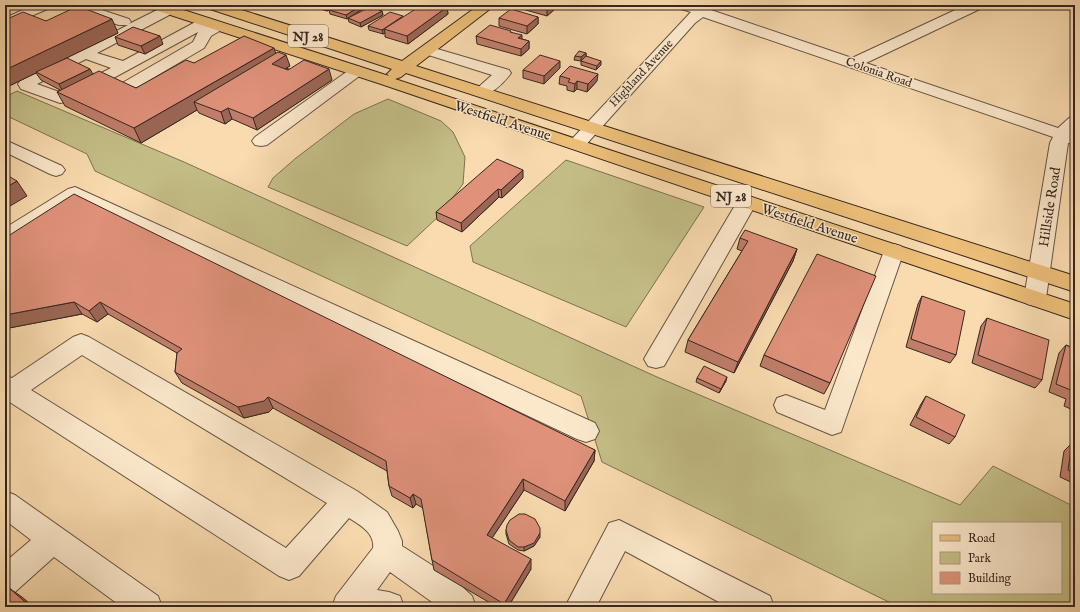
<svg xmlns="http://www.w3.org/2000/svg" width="1080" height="612" font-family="'IM FELL English',serif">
<rect width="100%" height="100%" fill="#f9dbaf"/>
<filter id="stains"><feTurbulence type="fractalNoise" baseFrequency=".005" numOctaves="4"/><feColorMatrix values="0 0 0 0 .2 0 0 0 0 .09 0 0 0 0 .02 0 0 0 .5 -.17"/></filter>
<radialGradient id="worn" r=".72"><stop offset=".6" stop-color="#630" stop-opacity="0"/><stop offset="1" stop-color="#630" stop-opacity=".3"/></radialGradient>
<g fill="#c4be86" stroke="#7c7253" fill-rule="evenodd">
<path d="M17 91 184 162 657 377 960 505 993 466 1075 507V607H899L602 462 581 396 95 171 87 154 5 115V97ZM933 523H1061V593H933Z"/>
<path d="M388 99 441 121 453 132 465 157 463 184 439 216 407 246 268 187 273 178 296 158 354 114Z"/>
<path d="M566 160 704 207 626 327 473 262 470 246Z"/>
</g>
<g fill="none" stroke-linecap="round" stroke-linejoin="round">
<defs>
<g id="minor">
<path d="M34 5H52L50 8 5 27V18Z"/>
<path d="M92 5H110L108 8 102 10 129 19 131 22 129 24 163 7 168 6 173 7 175 10 173 13 97 53 123 61 201 19 206 18 211 19 213 22 212 23 218 22 223 23 225 26 223 29 211 36 204 48 129 92 123 94 117 92 115 89 117 86 193 42 198 32 71 101 60 103 21 89 18 84 20 81 128 25H119L88 15 86 12 89 6ZM86 59 111 68 62 93 37 84Z"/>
<path d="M676 5H716L711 10 852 58 966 5H984L982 8 866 63 1058 128 1069 118 1075 117V130L1073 132 1075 133V144L1068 143 1046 298 1043 304 1035 306 1027 304 1024 298 1050 143 1053 137 703 17 695 23 583 148 577 149 571 148 568 144 571 140 691 12 678 8Z"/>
<path d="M427 46 509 70 511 73C504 83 488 99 475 95L473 92 492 75 422 53 420 50 422 47Z"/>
<path d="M357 66 362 68 365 71 362 74 267 145 261 146 255 145 252 141 255 137 352 68Z"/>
<path d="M5 140 62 166 65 170 62 174 56 176 50 174 5 152Z"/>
<path d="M75 187 595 423 599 431 595 439 586 442 577 439 76 201 12 242 5 244V228L68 189Z"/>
<path d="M747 196 754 198 757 202 664 366 656 368 648 366 644 359 648 352 737 202 740 198Z"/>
<path d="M894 244 901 246 904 251 841 432 832 435 777 412 774 405 777 398 786 395 825 410 884 251 887 246Z"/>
<path d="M81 334 89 337 357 491 387 512 398 531 402 541V546L455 580 472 596 476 607H439L390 572 377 590 389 592 400 596 404 607H332L336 596 373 548C375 533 360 525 349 518L299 576 289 580 279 576 5 399V376L12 378 73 337ZM82 355 325 502 327 503 286 548 31 390Z"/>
<path d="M5 491 15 495 158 596 162 607H122L54 557 15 592 5 597V562L31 540 5 520Z"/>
<path d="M619 520 770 596 774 607H728L625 551 596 607H565L609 523Z"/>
</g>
<path id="major" d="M147 5H168L389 76 387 74 392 69 207 8 205 5H226L402 61 479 5H495L416 66 1075 276V292L406 73 401 77 395 79 1075 304V320L381 84 149 8Z"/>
</defs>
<use href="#minor" stroke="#665444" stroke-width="2"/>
<use href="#major" stroke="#352720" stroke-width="2"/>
<use href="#minor" fill="#fbe8cb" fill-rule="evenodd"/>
<use href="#major" fill="#ecbe78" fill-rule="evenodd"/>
</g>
<g fill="#c07d69" stroke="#352720">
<path d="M313 5H363L364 8 347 19 330 14 329 10 327 11 313 7Z"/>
<path d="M522 5H556V8L547 16 522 9Z"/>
<path d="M447 7 448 14 408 44 385 37V33L383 34 369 30 368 26Z"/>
<path d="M382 11 383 15 361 27 349 22 348 18Z"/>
<path d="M538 17V24L527 34 499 26V18Z"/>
<path d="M5 20 46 21 118 33 49 66 93 74 136 88 194 63 276 53 290 66 285 68 332 80 257 130 232 119 225 124 199 113 197 110 141 143 65 106 57 92 60 90 41 80 36 73 9 86 5 84Z"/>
<path d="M511 32 522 39 529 41V49L521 56 477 44 476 36Z"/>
<path d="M115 37 163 44 145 54 118 45Z"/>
<path d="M586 53V56L601 65 596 70 581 65V61L574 60 575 56Z"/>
<path d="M560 68 544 84 523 78V70Z"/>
<path d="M560 76 597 81 587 92 577 89 574 92 567 90V86L559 84Z"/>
<path d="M523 178 502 198 499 197 462 232 437 220 436 212Z"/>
<path d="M5 238 595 450 594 461 565 511 524 490 492 538 531 569 508 607H497L434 570 432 560 423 508 416 504 413 508 392 496 389 486 387 471 273 408 269 412 244 418 182 383 175 372 177 353 108 314 97 322 82 314 9 328 8 330 5 331Z"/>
<path d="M740 238 797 249 793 261 734 373 685 352 688 340 742 251 737 249Z"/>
<path d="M922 296 956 355 950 363 906 347 918 304Z"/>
<path d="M987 318 1042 380 1035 388 972 363 981 326Z"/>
<path d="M1066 345 1075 349V411L1064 406 1066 399 1049 392 1059 353Z"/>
<path d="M764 355 830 383 824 394 760 366Z"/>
<path d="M697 378 726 381 719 393 696 382Z"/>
<path d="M926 396 955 437 949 444 910 425 921 404Z"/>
<path d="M1072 443 1075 445V484L1060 477 1064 451Z"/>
<path d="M506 530 540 537 534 546 524 551 518 550 509 544 506 534Z"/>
</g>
<g fill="#9c6655" stroke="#352720">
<path d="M325 5H338L327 11Z"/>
<path d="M362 5H363L364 8 347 19 346 15Z"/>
<path d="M551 5H556V8L547 16V9Z"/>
<path d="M447 7 448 14 408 44 407 36Z"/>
<path d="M382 11 383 15 361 27 360 23Z"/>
<path d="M538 17V24L527 34V26Z"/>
<path d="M112 19 118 33 9 86 5 78V70Z"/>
<path d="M384 29 385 33 383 34 382 30Z"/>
<path d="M522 35V43L518 38Z"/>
<path d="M160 36 163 44 145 54 141 46Z"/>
<path d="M529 41V49L521 56V49Z"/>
<path d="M274 48 278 60 286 55 290 66 275 75 194 102 197 110 141 143 134 128Z"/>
<path d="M586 53V57L581 61V57Z"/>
<path d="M560 61V68L544 84V76Z"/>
<path d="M601 61V65L596 70 597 66Z"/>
<path d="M90 69 94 76 63 92 59 84Z"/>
<path d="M329 69 332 80 257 130 253 118Z"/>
<path d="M598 74 597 81 587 92 588 84Z"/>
<path d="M577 81V89L574 92 575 84Z"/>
<path d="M228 108 232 119 225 124 221 112Z"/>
<path d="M523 170V178L502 198 501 190Z"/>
<path d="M17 181 27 196 5 209V188Z"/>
<path d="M498 189 499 197 462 232 461 223Z"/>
<path d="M797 249 793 261 734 373 738 362Z"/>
<path d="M74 302 82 314 9 328 8 330 5 331V315Z"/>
<path d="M100 302 108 314 97 322 89 311Z"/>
<path d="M727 377 726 381 719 393Z"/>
<path d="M268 397 273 408 269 412 244 418 238 407Z"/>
<path d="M595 450 594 461 565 511V501Z"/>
<path d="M523 479 524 490 488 544 487 535Z"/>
<path d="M413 494 416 504 413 508 410 498Z"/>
<path d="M540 533V537L534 546 524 551V547Z"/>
<path d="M531 559V569L508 607H505L504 604Z"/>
<path d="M9 588 22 597 34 607H31Z"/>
</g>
<g fill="#df917a" stroke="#352720">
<path d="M337 5H362L346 15 329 10Z"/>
<path d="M422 5H441L447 7 407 36 384 29Z"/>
<path d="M534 5H551L547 9Z"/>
<path d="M78 6 112 19 5 70V20L23 12 46 21Z"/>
<path d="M370 7 382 11 360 23 348 18Z"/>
<path d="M511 9 538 17 527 26 499 18Z"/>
<path d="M390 12 403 16 382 30 368 26Z"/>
<path d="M490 25 511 31 510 32 522 35 518 38 529 41 521 49 476 36Z"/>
<path d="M133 27 160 36 141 46 115 37Z"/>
<path d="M244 36 274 48 134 128 57 92 99 71 136 88 186 60 194 63Z"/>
<path d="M579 51 586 53 581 57 575 56Z"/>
<path d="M278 52 286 55 272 64 288 70 304 60 329 69 253 118 228 108 221 112 194 102Z"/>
<path d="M540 55 560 61 544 76 523 70Z"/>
<path d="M586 56 601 61 597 66 581 61Z"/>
<path d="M67 58 90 69 59 84 36 72Z"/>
<path d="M570 66 598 74 588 84 577 81 575 84 568 82 570 79 560 76Z"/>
<path d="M497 159 523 170 501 190 498 189 461 223 436 212Z"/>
<path d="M5 174 17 181 5 188Z"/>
<path d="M74 194 595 450 565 501 523 479 487 535 531 559 504 604 432 560 421 499 413 494 410 498 389 486 386 461 268 397 264 401 238 407 175 372 177 353 182 349 100 302 89 311 74 302 5 315V238Z"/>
<path d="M745 230 797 249 738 362 688 340 748 241 740 238Z"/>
<path d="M817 254 876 276 830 383 764 355Z"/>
<path d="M922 296 965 311 956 355 911 339Z"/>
<path d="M987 318 1049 340 1042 380 978 355Z"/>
<path d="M1066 345 1075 349V400L1072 398 1073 391 1056 384Z"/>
<path d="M704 366 727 377 721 389 697 378Z"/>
<path d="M926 396 965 415 955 437 916 417Z"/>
<path d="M1072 443 1075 445V473L1068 470Z"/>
<path d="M519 514H525L535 519 540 528V533L534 543 524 547H518L509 540 506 530 507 525 510 520Z"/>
<path d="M9 588 31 607H5V592Z"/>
</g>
<g text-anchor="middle" stroke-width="3" stroke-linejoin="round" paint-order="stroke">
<g font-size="12" fill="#352720" stroke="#fbe8cb">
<text transform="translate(879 72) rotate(19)" y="4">Colonia Road</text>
<text transform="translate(641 73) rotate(-47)" y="4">Highland Avenue</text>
</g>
<g fill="#fbe8cb" stroke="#706153" stroke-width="1">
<rect x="288" y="25" width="40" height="22" rx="3"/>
<rect x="711" y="185" width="40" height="22" rx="3"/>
</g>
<g font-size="13" font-weight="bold" fill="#352720">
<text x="308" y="41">NJ 28</text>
<text x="731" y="201">NJ 28</text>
</g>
<g font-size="14" fill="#352720" stroke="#fbe8cb">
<text transform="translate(503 120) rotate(18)" y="5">Westfield Avenue</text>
<text transform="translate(1049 207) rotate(-81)" y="5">Hillside Road</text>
<text transform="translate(810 223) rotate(18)" y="5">Westfield Avenue</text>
</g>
</g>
<rect width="1080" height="612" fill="none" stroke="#f9dbaf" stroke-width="20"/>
<rect x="6" y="6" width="1068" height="600" fill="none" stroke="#352720" stroke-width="2"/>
<rect x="10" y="10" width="1060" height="592" fill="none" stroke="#352720"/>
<rect x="932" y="522" width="130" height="72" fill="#fbe8cb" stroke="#ac9b87"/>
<rect x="940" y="535" width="20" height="6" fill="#ecbe78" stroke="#ac9b87"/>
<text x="968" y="542" font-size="12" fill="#352720">Road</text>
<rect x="940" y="552" width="20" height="12" fill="#c4be86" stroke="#ac9b87"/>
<text x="968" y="562" font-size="12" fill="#352720">Park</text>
<rect x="940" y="572" width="20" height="12" fill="#df917a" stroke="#ac9b87"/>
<text x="968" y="582" font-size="12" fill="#352720">Building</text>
<rect width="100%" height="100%" filter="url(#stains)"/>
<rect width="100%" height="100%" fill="url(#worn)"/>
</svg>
